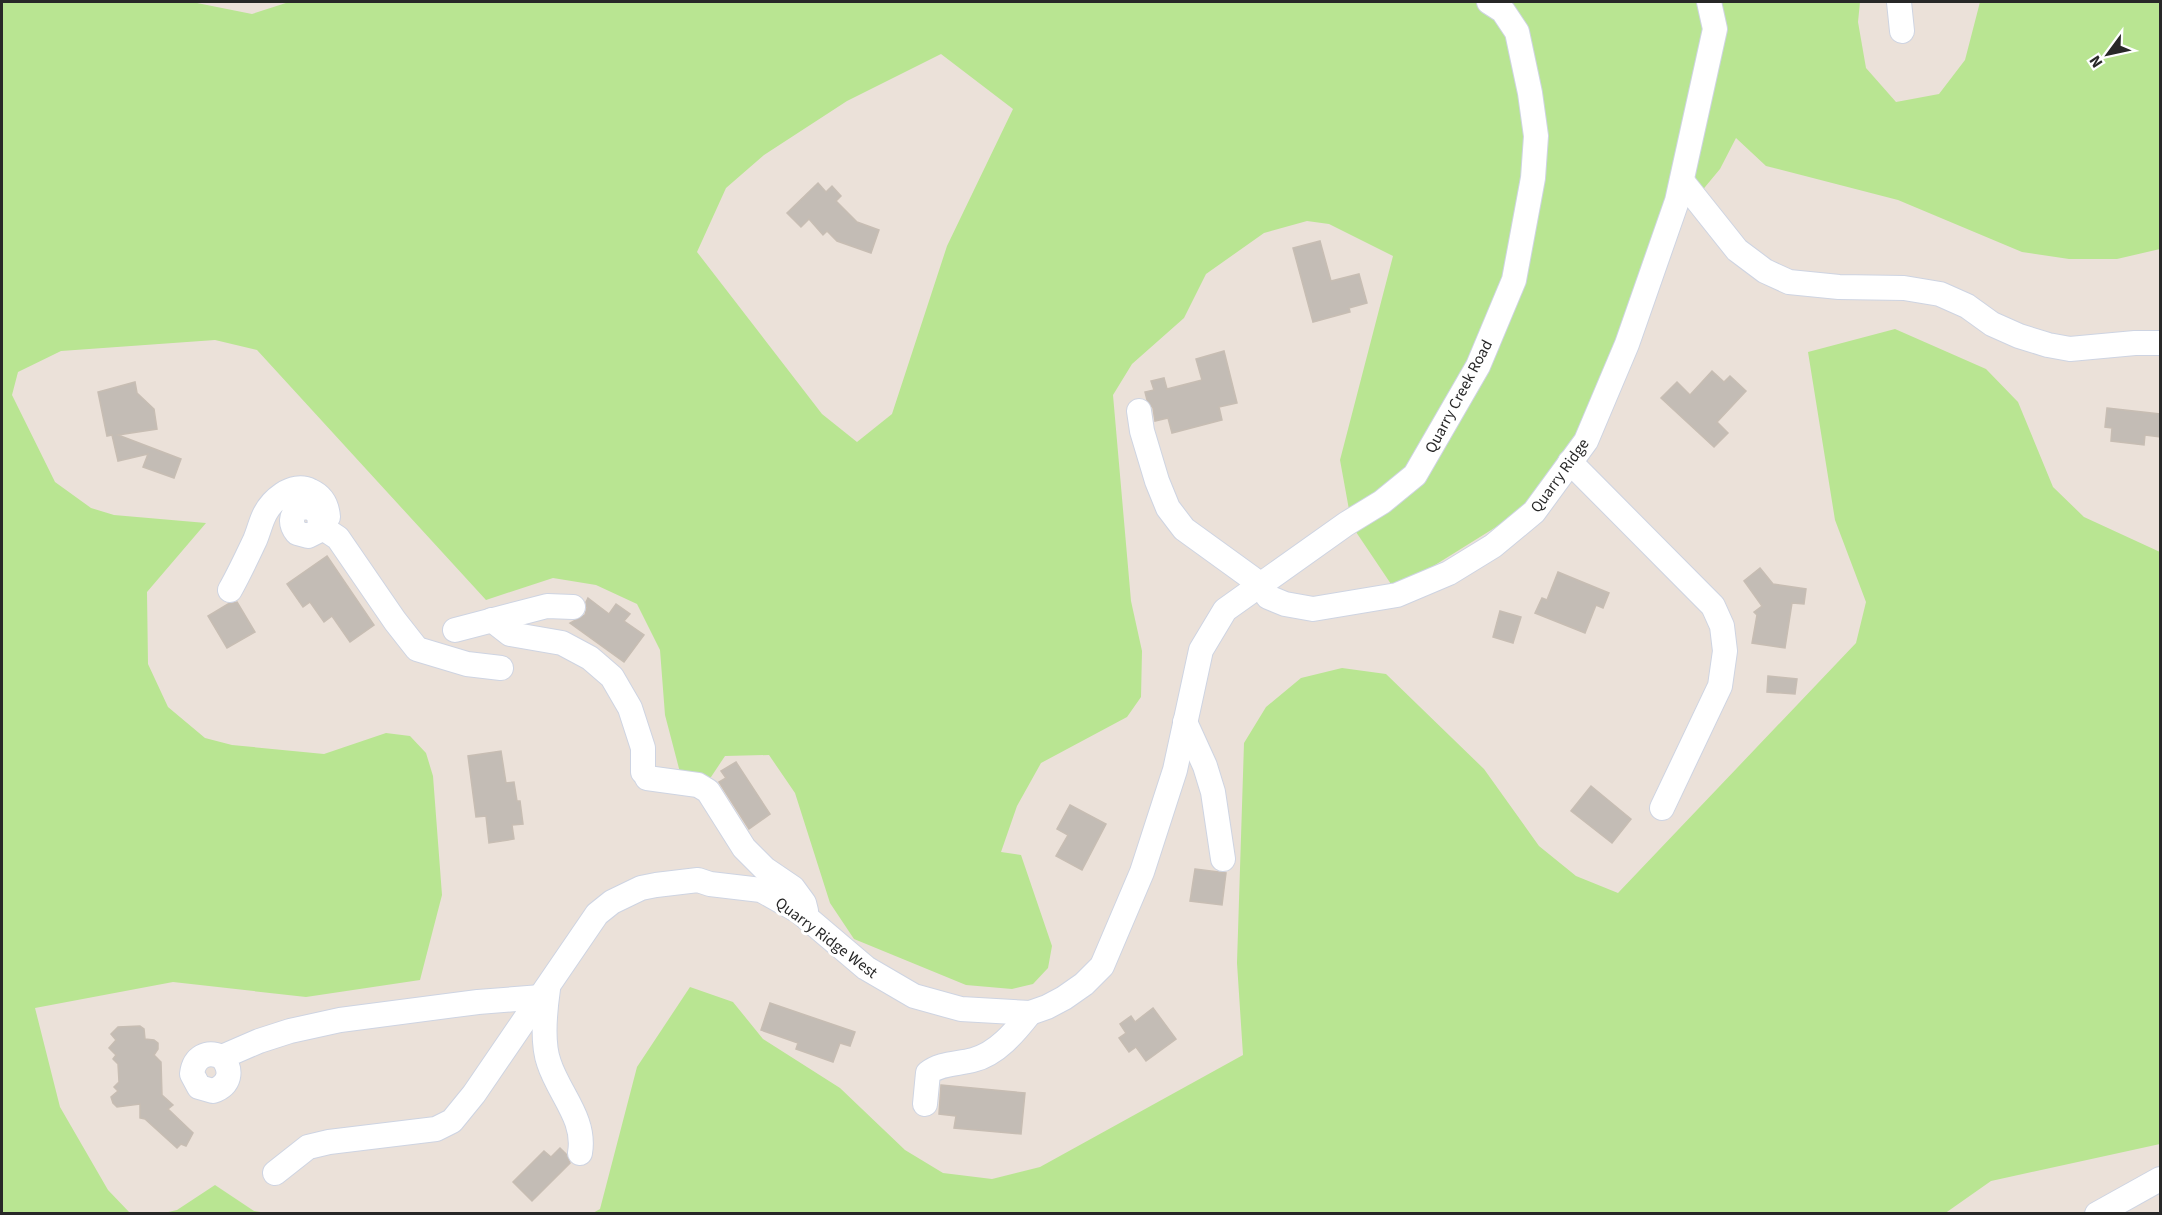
<svg xmlns="http://www.w3.org/2000/svg" width="2162" height="1215" font-family="'Source Sans 3',sans-serif">
<rect width="100%" height="100%" fill="#ebe1d9"/>
<g fill="#b9e592" fill-rule="evenodd">
<path d="M2 2H192L252 14 289 2H1860L1858 22 1866 68 1896 102 1939 94 1965 60 1980 2H2160V249L2117 259H2069L2022 252 1898 200 1766 166 1736 138 1720 169 1666 234 1552 492 1395 590 1352 526 1340 460 1393 256 1329 224 1307 221 1264 233 1206 274 1184 318 1132 364 1113 395 1131 601 1142 651 1141 697 1127 717 1041 763 1017 806 1001 852 1021 855 1052 946 1048 968 1033 984 1012 989 966 985 854 939 830 903 795 793 769 755 725 756 699 795 682 780 665 715 660 650 637 604 596 585 553 578 486 600 257 350 215 340 61 351 18 372 12 395 55 482 91 508 114 515 206 523 147 592 148 664 168 707 205 738 232 745 324 754 386 733 410 736 426 753 433 776 442 895 420 980 306 997 173 982 35 1008 60 1107 108 1190 130 1213 2 1214ZM941 54 1013 109 947 246 892 414 857 442 822 414 697 252 726 188 764 155 847 101Z"/>
<path d="M1895 329 1986 369 2018 402 2053 487 2084 517 2160 552V1144L1991 1181 1944 1214 593 1213 600 1209 637 1067 690 987 733 1002 763 1039 840 1088 905 1150 943 1173 992 1179 1040 1167 1243 1055 1237 963 1244 743 1266 707 1301 678 1342 668 1386 674 1484 769 1539 846 1576 876 1618 893 1856 643 1866 602 1835 520 1808 352Z"/>
<path d="M215 1185 254 1211 267 1213H164L177 1210Z"/>
</g>
<g fill="#c3bcb5" stroke="#c7bdb3" stroke-width="1.5">
<path d="M818 183 826 192 832 186 841 196 836 201 857 222 879 230 871 253 837 241 827 231 823 235 809 219 801 227 787 213Z"/>
<path d="M1320 241 1331 281 1359 274 1367 303 1349 308 1350 312 1313 322 1293 248Z"/>
<path d="M1224 351 1237 403 1219 407 1222 420 1172 433 1168 418 1155 421 1153 408 1147 400 1145 392 1154 390 1151 381 1164 378 1167 389 1202 380 1196 359Z"/>
<path d="M1712 371 1724 382 1730 376 1746 391 1717 422 1728 433 1714 447 1661 398 1677 382 1690 395Z"/>
<path d="M135 382 137 393 154 409 157 429 118 435 181 459 174 478 143 467 148 454 118 461 112 435 107 436 98 392Z"/>
<path d="M2107 408 2160 414V437L2145 435 2144 445 2111 441 2112 428 2105 427Z"/>
<path d="M327 556 374 625 350 642 332 616 324 622 310 602 303 607 287 584Z"/>
<path d="M1760 568 1773 584 1806 589 1804 604 1792 603 1785 648 1752 643 1757 615 1754 612 1762 606 1744 581Z"/>
<path d="M1558 572 1609 593 1603 608 1596 605 1585 633 1535 613 1542 598 1547 600Z"/>
<path d="M588 598 609 614 616 604 630 614 624 621 644 635 624 662 570 623 585 615 587 608 586 602Z"/>
<path d="M237 602 255 632 227 648 208 616 228 604Z"/>
<path d="M1500 611 1521 617 1513 643 1493 637Z"/>
<path d="M1768 676 1797 679 1795 694 1767 692Z"/>
<path d="M501 751 506 783 514 782 517 801H520L523 824 512 825 514 839 489 843 486 816 476 817 468 756Z"/>
<path d="M736 762 770 814 749 829 719 782 726 778 721 771Z"/>
<path d="M1591 786 1631 819 1612 843 1571 811Z"/>
<path d="M1070 805 1106 824 1082 870 1056 856 1068 835 1057 829Z"/>
<path d="M1195 869 1226 873 1222 905 1190 901Z"/>
<path d="M770 1003 855 1032 850 1046 840 1043 833 1062 796 1049 798 1043 761 1030Z"/>
<path d="M1153 1008 1176 1039 1146 1061 1136 1047 1129 1052 1119 1038 1126 1033 1120 1024 1131 1016 1135 1022Z"/>
<path d="M140 1026 144 1029 145 1039 154 1040 158 1043V1049L154 1055 161 1062 162 1095 173 1105 168 1109 193 1133 186 1146 181 1144 177 1148 145 1119 140 1118V1104L117 1107 113 1103 111 1097 118 1091 114 1087 119 1082 118 1064 113 1059 116 1055 109 1048 116 1040 111 1034 118 1027Z"/>
<path d="M941 1085 1025 1093 1021 1134 954 1128 956 1116 939 1114Z"/>
<path d="M560 1148 566 1154 570 1163 532 1201 513 1182 544 1151 551 1157Z"/>
</g>
<g fill="none" stroke-linecap="round" stroke-linejoin="round">
<defs>
<g id="minor">
<path d="M1899 2 1902 31"/>
<path d="M1682 181 1737 250 1765 271 1789 282 1839 287 1904 288 1940 294 1967 306 1992 324 2019 336 2048 345 2070 349 2135 343H2160"/>
<path d="M1139 411 1142 431 1157 481 1168 508 1184 529 1260 584 1268 597 1285 604 1313 609 1397 595 1449 573 1493 546 1534 512 1586 441 1627 344 1677 201 1715 29 1709 2"/>
<path d="M1570 462 1713 606 1722 626 1725 651 1720 686 1662 808"/>
<path d="M320 526 338 538 395 621 417 649 467 664 501 668"/>
<path d="M230 590C239 574 247 557 255 540 258 533 260 525 263 518 270 501 292 481 311 491 322 496 327 505 328 517L318 531 308 536 297 533C290 524 290 516 299 508L310 507 319 514 320 526"/>
<path d="M492 620 510 634 562 643 590 658 612 677 630 708 643 748V772"/>
<path d="M455 630 547 606 573 607"/>
<path d="M1185 722 1205 766 1213 792 1223 859"/>
<path d="M647 778 698 785 708 791 744 848 765 869 793 888 804 903 806 911"/>
<path d="M548 989C545 1010 542 1044 549 1063 559 1094 586 1119 580 1153"/>
<path d="M222 1057C233 1071 230 1085 213 1091L199 1087 192 1074C194 1057 207 1050 222 1057L259 1041 290 1031 340 1020 478 1002 541 997"/>
<path d="M925 1104 928 1073C940 1063 958 1064 973 1060 997 1054 1015 1032 1030 1013"/>
<path d="M275 1173 308 1147 329 1142 436 1129 452 1121 474 1094 597 914 612 902 641 888 656 885 698 880 710 884 761 890 800 912 866 968 914 996 961 1009 1030 1013 1047 1007 1064 998 1084 984 1102 966 1142 872 1175 770 1201 650 1225 610 1346 524 1382 502 1415 475 1478 366 1514 280 1533 178 1536 136 1530 93 1517 32 1503 11 1489 2"/>
<path d="M2097 1214 2160 1179"/>
</g>
</defs>
<use href="#minor" stroke="#ced4e2" stroke-width="26"/>
<use href="#minor" stroke="#fff" stroke-width="24"/>
</g>
<g text-anchor="middle" stroke-width="6" stroke-linejoin="round" paint-order="stroke">
<g font-size="16" fill="#282828" stroke="#fff">
<text transform="translate(1458 396) rotate(-62)" y="6">Quarry Creek Road</text>
<text transform="translate(1559 475) rotate(-54)" y="6">Quarry Ridge</text>
<text transform="translate(827 937) rotate(37)" y="6">Quarry Ridge West</text>
</g>
</g>
<rect width="2162" height="1215" fill="none" stroke="#282828" stroke-width="6"/>
<g transform="translate(2108 54) rotate(237)" stroke="#ffffff" stroke-width="4.5" paint-order="stroke">
<path d="M0-4.5L10 22L0 15L-10 22Z" fill="#282828"/>
<text y="-9" font-size="16" font-weight="bold" text-anchor="middle" fill="#282828">N</text>
</g>
</svg>
